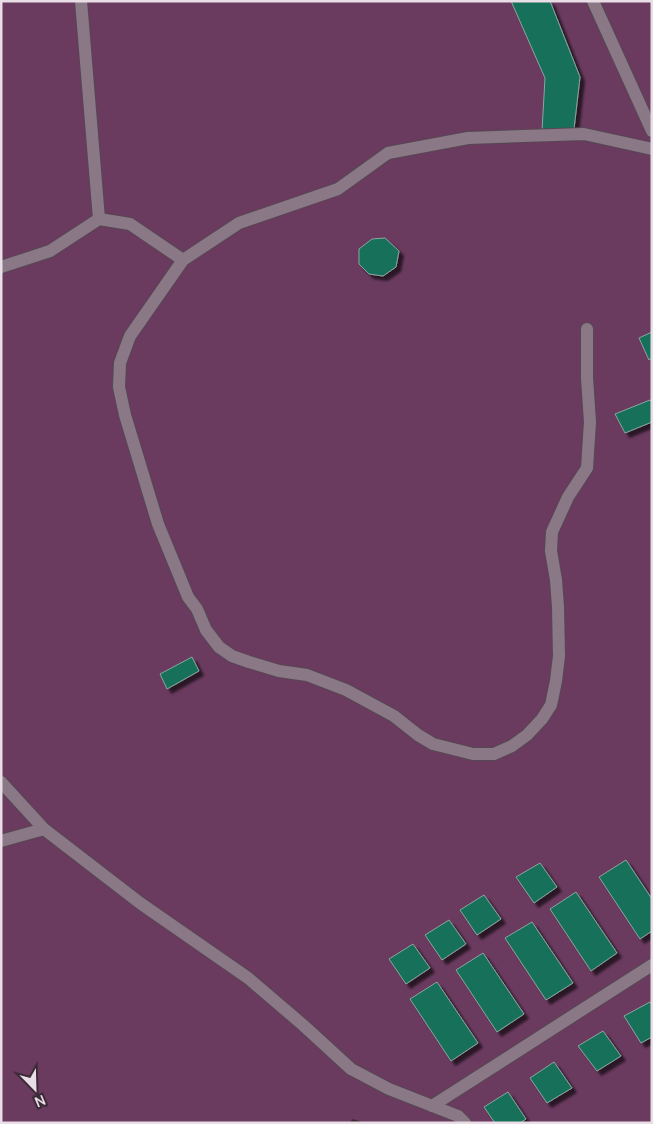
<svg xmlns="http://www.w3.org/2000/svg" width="653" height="1124" font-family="Manrope,sans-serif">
<defs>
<filter id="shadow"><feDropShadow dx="4.5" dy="4.5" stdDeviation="1" flood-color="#0009"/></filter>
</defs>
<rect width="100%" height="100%" fill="#3c2b37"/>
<path fill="#6a3a5f" d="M1 1H652V1123H365L353 1119 349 1123H1Z"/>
<g fill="#12705a" stroke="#8ca69d" filter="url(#shadow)">
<path d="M511 1H550L580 77 574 129 542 131 545 78Z"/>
<path d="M385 238 399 251 396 267 383 276 369 274 359 264V249L372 239Z"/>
<path d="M652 332V358L649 360 639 338Z"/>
<path d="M650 400 652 403V422L625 433 615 414Z"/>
<path d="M192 657 199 671 167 689 160 674Z"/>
<path d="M626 860 652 899V931L640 939 599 877Z"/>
<path d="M540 863 557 887 534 903 516 877Z"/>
<path d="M576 892 617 953 591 971 550 909Z"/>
<path d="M484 895 501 919 477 935 460 910Z"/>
<path d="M449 920 466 944 442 960 425 935Z"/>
<path d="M532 922 573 983 546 1000 505 938Z"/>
<path d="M413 944 430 968 406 984 389 959Z"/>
<path d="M483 953 524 1014 497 1032 456 970Z"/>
<path d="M437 982 478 1043 451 1061 410 999Z"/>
<path d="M650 1002 652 1005V1037L641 1043 624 1016Z"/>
<path d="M603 1031 621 1056 597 1071 578 1046Z"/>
<path d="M554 1062 572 1088 547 1103 530 1078Z"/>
<path d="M508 1092 526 1119 520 1123H495L484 1107Z"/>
</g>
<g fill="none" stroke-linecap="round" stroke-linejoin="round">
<defs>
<g id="street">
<path d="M81 1 99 219"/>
<path d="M593 1 652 131"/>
<path d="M1 267 50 251 99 219 130 224 183 260"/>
<path d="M587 329V378L590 422 587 468 568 497 552 532 551 551 556 580 558 607 559 656 556 681 551 705 542 719 527 735 512 746 494 754H473L433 744 418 735 394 716 346 690 307 675 279 671 249 662 232 656 219 647 206 630 197 609 188 597 158 524 125 415 119 387 120 363 130 336 183 260 239 223 338 189 388 153 468 138 584 134 652 149"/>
<path d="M1 782 44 829 140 903 248 978 303 1025 351 1069 389 1089 458 1116 465 1123"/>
<path d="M1 841 44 829"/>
<path d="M432 1106 652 965"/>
</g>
</defs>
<use href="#street" stroke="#564853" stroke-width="14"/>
<use href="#street" stroke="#8b7886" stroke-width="12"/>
</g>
<rect width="653" height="1124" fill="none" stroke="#e9dee6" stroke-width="5"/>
<g transform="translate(35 1089) rotate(157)" stroke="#3c2b37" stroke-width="4" paint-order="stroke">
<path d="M0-4L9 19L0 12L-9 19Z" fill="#e9dee6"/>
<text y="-8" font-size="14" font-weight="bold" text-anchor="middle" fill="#e9dee6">N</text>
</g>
</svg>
